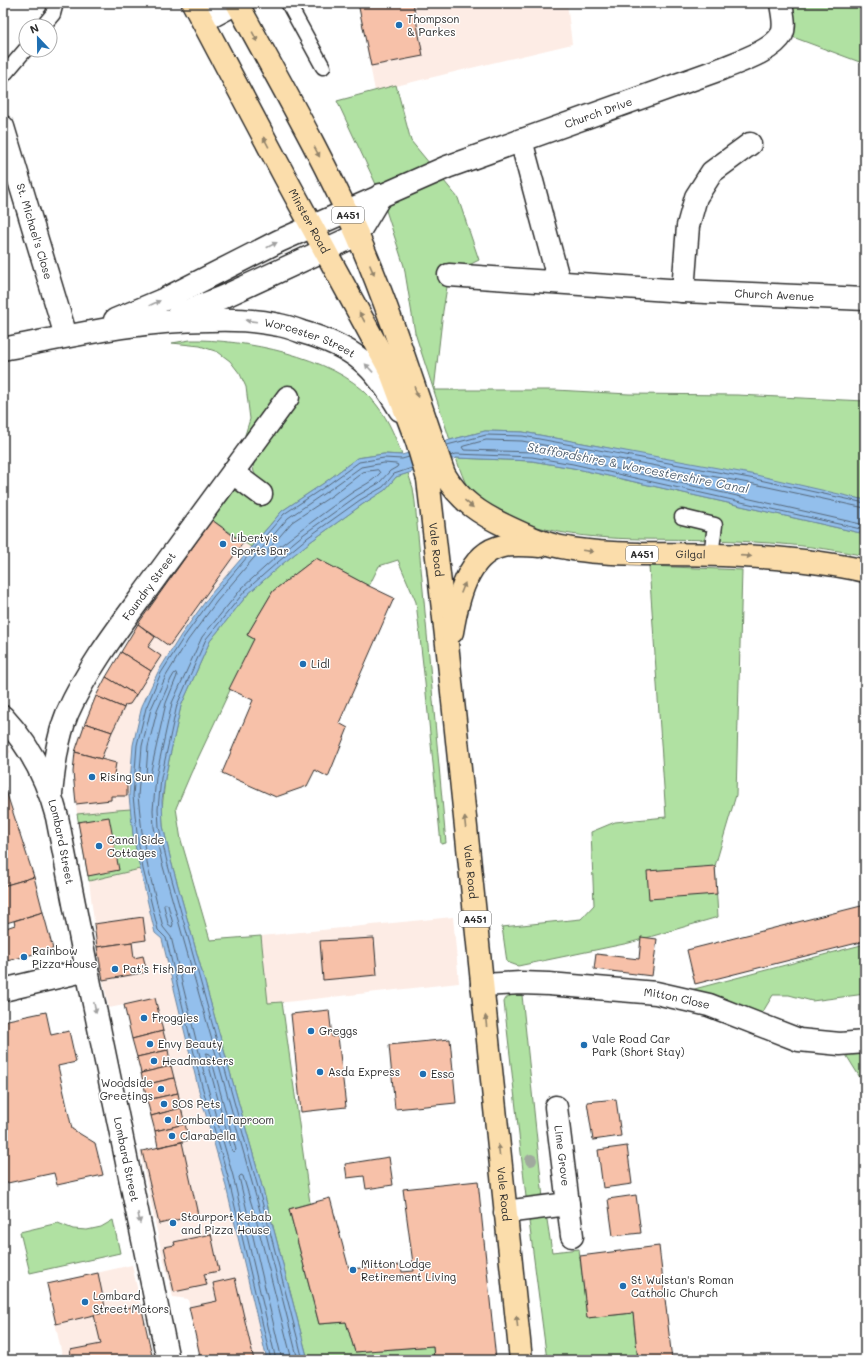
<svg xmlns="http://www.w3.org/2000/svg" width="868" height="1363" font-family="Mali,sans-serif">
<rect width="100%" height="100%" fill="#fff"/>
<filter id="ink" filterUnits="userSpaceOnUse"><feTurbulence type="fractalNoise" baseFrequency=".025" numOctaves="2"/><feDisplacementMap in="SourceGraphic" scale="8" xChannelSelector="R" yChannelSelector="G"/><feConvolveMatrix kernelMatrix="1 2 1 2 8 2 1 2 1" color-interpolation-filters="sRGB"/></filter>
<g filter="url(#ink)">
<g fill="#fdece5">
<path d="M358 3H567L572 44 375 91Z"/>
<path d="M212 520 251 547 210 595 181 635 158 672 142 706 129 796 131 809 117 810 77 814 73 772 75 752 76 746 92 703 105 679 139 621Z"/>
<path d="M3 740 11 752 3 756Z"/>
<path d="M140 869 155 933 162 939 195 1074 224 1178 267 1360H201L188 1299 173 1297 160 1245 140 1152 158 1147 124 1005 109 1008 99 962 89 881Z"/>
<path d="M453 917 459 983 268 1004 261 936Z"/>
<path d="M132 1265 153 1360H63L47 1284Z"/>
</g>
<g fill="#b0e1a2" stroke="#6e8666">
<path d="M781 3H865V64L782 33Z"/>
<path d="M396 85 411 141 458 198 479 260 449 275 443 311 434 390H555L629 394 737 395 865 401V500L593 445 523 432 485 431 450 440 415 333 404 266 381 195 337 101Z"/>
<path d="M190 340C243 339 333 356 370 397 387 416 393 431 402 455L384 454 357 458 324 483 282 511 251 547 212 520 235 490 261 507 273 491C262 480 247 476 256 457L295 403 278 391 245 435 250 419 246 387 240 374 230 361 218 352 200 346 172 343Z"/>
<path d="M456 458 532 461 573 468 865 534V556C815 545 763 542 712 540 652 538 585 543 528 524 521 522 513 518 506 514 493 509 478 501 469 489 463 480 460 469 456 458Z"/>
<path d="M408 473 413 488 415 502 446 843 441 844 425 683 416 602 398 560 379 566 369 586 316 558 273 591 247 635 254 639 191 773 176 808 181 840 210 940 261 936 268 1003 282 1002 310 1203 289 1209 319 1324 346 1322 355 1352 433 1346 434 1360H308L270 1215 171 861 163 826 162 809 165 778 181 706 210 641 248 594 281 565 310 542 363 504 385 490 396 477Z"/>
<path d="M649 566 742 570 736 795 715 866 718 917 629 943 518 966 507 962 502 927 581 919 594 905 591 832 615 822 666 817Z"/>
<path d="M131 809 133 834 140 869 89 881 77 814 117 810Z"/>
<path d="M865 944V994L812 1001 789 995H773L756 1023 668 996Z"/>
<path d="M514 995H522L543 1198 528 1199 526 1197 504 1002C506 997 508 996 514 995Z"/>
<path d="M865 1042V1084H864L840 1045Z"/>
<path d="M545 1216 547 1220 552 1252 579 1249 587 1318 633 1313 638 1360H547L529 1221 531 1218Z"/>
<path d="M113 1220 120 1253 30 1273 20 1232 58 1223 73 1229 87 1230 101 1227Z"/>
</g>
<path fill="#93bfec" stroke="#69849f" d="M485 431 523 432 593 445 756 475 865 500V534L573 468 532 461 456 458 396 477 385 490 363 504 310 542 281 565 248 594 210 641 181 706 165 778 162 800 163 826 171 861 270 1215 308 1360H267L224 1178 198 1087 162 939 155 933 140 869 133 834 129 796 133 745 142 706 158 672 181 635 210 595 282 511 324 483 357 458 384 454 402 455 450 440Z"/>
<g fill="none" stroke-linecap="round" stroke-linejoin="round">
<g stroke="#556678" stroke-width="1">
<path d="M447 445 486 435 523 436 755 479 865 503"/>
<path d="M450 456 456 454 532 457 573 464 865 530"/>
<path d="M378 470 380 473C373 482 360 487 350 494 323 513 297 533 271 553H268V550L292 522 333 495 363 472Z"/>
<path d="M865 508 754 484 522 441 486 440 464 446 462 447 464 450 533 452 574 459 865 525"/>
<path d="M176 673 177 676 166 703 150 775 147 777 146 775 148 747 157 711 171 679 174 674Z"/>
<path d="M166 904 168 905 173 924 172 927 168 924 164 906Z"/>
<path d="M207 1053 210 1054 236 1150 234 1152 232 1151 206 1055Z"/>
<path d="M271 1360 228 1177 202 1086 166 938 158 930 143 869 137 833 133 796 137 745 146 708 161 673 184 637 213 597 284 514 326 486 359 462 384 458 402 459 409 457"/>
<path d="M276 1360 233 1176 207 1085 171 937 163 927 148 868 142 832 138 796 142 746 151 709 166 676 188 640 217 601 288 518 329 490 361 467 384 463 396 464 398 465 397 467 390 471 379 483 357 496 304 534 275 558 242 588 202 637 172 703 156 777 153 810 154 827 162 863 262 1218 298 1360"/>
<path d="M282 1360 239 1177 241 1175 243 1176 256 1219 292 1360"/>
<path d="M303 1360 266 1216 167 862 159 827 158 809 161 778 177 705 206 639 245 591 278 562 307 538 360 500 383 487 394 474 412 468"/>
</g>
</g>
<g fill="#f7c1a9" stroke="#2b2b2b">
<path d="M358 3H413L423 56 371 66Z"/>
<path d="M212 520 243 543 169 646 138 624Z"/>
<path d="M316 558 369 586 394 598 339 723 348 728 328 777 315 770 307 786 276 797 222 773 253 700 229 689 254 639 247 635 273 591Z"/>
<path d="M138 624 155 637 148 647 161 656 151 671 121 652Z"/>
<path d="M121 652 151 671 136 695 106 677Z"/>
<path d="M106 677 136 695 130 704 125 705 124 708 96 696Z"/>
<path d="M96 696 124 708 112 732 85 723Z"/>
<path d="M85 723 112 732 101 759 75 752Z"/>
<path d="M75 752 116 763 113 780 127 781V796H111V800L76 804 73 772Z"/>
<path d="M3 782 34 877 3 886Z"/>
<path d="M109 817 119 870 88 876 78 822Z"/>
<path d="M715 866 717 894 649 899 647 871Z"/>
<path d="M34 877 43 912 3 924V886Z"/>
<path d="M865 905V941L695 984 687 950Z"/>
<path d="M43 912 53 949 3 962V929L15 925 14 921Z"/>
<path d="M143 917 146 940 97 947 94 924Z"/>
<path d="M641 937 657 939 652 976 594 969 596 954 639 959Z"/>
<path d="M374 938 377 975 323 980 320 941Z"/>
<path d="M132 942 134 958 143 956 147 972 103 980 97 947Z"/>
<path d="M155 998 163 1031 132 1039 124 1005Z"/>
<path d="M329 1010 332 1037 338 1036 346 1107 301 1112 291 1014Z"/>
<path d="M46 1012 51 1035 69 1031 76 1062 58 1066 72 1129 95 1143 103 1175 57 1185 54 1173 3 1184V1021Z"/>
<path d="M163 1031 168 1050 137 1057 132 1039Z"/>
<path d="M450 1039 456 1103 395 1109 389 1045Z"/>
<path d="M168 1050 171 1066 141 1073 137 1057Z"/>
<path d="M171 1066 174 1078 144 1085 141 1073Z"/>
<path d="M174 1078 178 1093 147 1100 144 1085Z"/>
<path d="M178 1093 181 1108 151 1116 147 1100Z"/>
<path d="M616 1099 621 1136 593 1140 587 1102Z"/>
<path d="M181 1108 185 1124 155 1131 151 1116Z"/>
<path d="M185 1124 189 1140 158 1147 155 1131Z"/>
<path d="M182 1142 198 1215 159 1224 142 1151Z"/>
<path d="M627 1146 632 1184 603 1188 598 1150Z"/>
<path d="M389 1157 393 1185 366 1189 364 1176 347 1178 345 1164Z"/>
<path d="M478 1181 496 1360H434L433 1346 355 1352 346 1322 319 1324 289 1209 330 1198 349 1269 401 1265 402 1272 414 1271 403 1189Z"/>
<path d="M636 1195 641 1233 613 1236 608 1199Z"/>
<path d="M211 1234 219 1271 204 1274 207 1285 174 1292 164 1247 175 1245 174 1242Z"/>
<path d="M659 1246 672 1360H638L633 1313 587 1318 580 1256Z"/>
<path d="M98 1273 106 1312 56 1324 47 1284Z"/>
<path d="M235 1278 254 1360H201L189 1307 217 1301 213 1283Z"/>
<path d="M141 1305 153 1360H72L70 1350 101 1344 94 1315Z"/>
</g>
<g fill="none" stroke-linecap="round" stroke-linejoin="round">
<defs>
<g id="lane">
<path d="M288 3 323 67"/>
<path d="M43 26 53 14 56 3"/>
<path d="M3 76 26 49"/>
<path d="M682 517 715 525 711 555"/>
</g>
<g id="street">
<path d="M203 21 237 3"/>
<path id="s1" d="M3 127 66 336"/>
<path d="M521 140 559 282"/>
<path id="s2" d="M347 211 447 167 721 69C738 62 773 51 782 34 786 25 782 12 781 3"/>
<path d="M357 235 381 195"/>
<path id="s3" d="M449 275 683 291 865 299"/>
<path d="M683 291 688 226 696 197 712 172 750 144"/>
<path d="M233 473 261 494"/>
<path id="s4" d="M51 794C54 767 57 739 67 714 90 662 128 616 161 570 203 513 245 455 288 397"/>
<path id="s5" d="M482 985 521 983 549 984 656 993 709 1005 799 1040 840 1044 865 1042"/>
<path d="M3 990 87 970"/>
<path id="s6" d="M556 1107 572 1236"/>
<path d="M505 1212 568 1204"/>
</g>
<g id="secondary">
<path d="M178 315 223 297 357 235"/>
<path d="M115 320 165 299 279 241 347 211"/>
<path id="s7" d="M3 349C71 336 139 320 209 320 232 319 256 320 279 325 286 326 294 329 302 332 323 338 344 346 361 360 377 373 390 393 400 410"/>
<path id="s8" d="M3 717C30 746 47 779 57 817L87 970 168 1360"/>
</g>
<g id="primary">
<path id="s9" d="M193 3 285 177 390 370 417 442 428 479 448 653 521 1360"/>
<path id="s10" d="M237 3C278 79 322 155 357 234 391 312 416 394 444 474 460 501 480 514 508 527 527 536 546 545 567 548 591 553 615 553 639 554 674 554 708 554 742 556 783 558 825 562 865 571"/>
<path d="M452 632C457 602 467 553 503 546 515 544 528 545 540 546"/>
</g>
</defs>
<use href="#lane" stroke="#2b2b2b" stroke-width="17"/>
<use href="#street" stroke="#2b2b2b" stroke-width="25"/>
<use href="#secondary" stroke="#2b2b2b" stroke-width="25"/>
<use href="#primary" stroke="#2b2b2b" stroke-width="25"/>
<use href="#lane" stroke="#fff" stroke-width="14"/>
<use href="#street" stroke="#fff" stroke-width="22"/>
<use href="#secondary" stroke="#fff" stroke-width="22"/>
<use href="#primary" stroke="#fbddab" stroke-width="22"/>
</g>
<circle fill="#a0a99e" cx="531" cy="1160" r="6"/>
<defs><path id="oneway-solid" d="M-6-.8H1V-3.2L6.5 0L1 3.2V.8H-6Z"/></defs>
<g fill="#93846b">
<use href="#oneway-solid" transform="translate(255 37) rotate(62)"/>
<use href="#oneway-solid" transform="translate(266 142) rotate(-118)"/>
<use href="#oneway-solid" transform="translate(317 152) rotate(62)"/>
<use href="#oneway-solid" transform="translate(372 270) rotate(67)"/>
<use href="#oneway-solid" transform="translate(362 317) rotate(-119)"/>
<use href="#oneway-solid" transform="translate(416 392) rotate(72)"/>
<use href="#oneway-solid" transform="translate(469 504) rotate(40)"/>
<use href="#oneway-solid" transform="translate(588 551) rotate(7)"/>
<use href="#oneway-solid" transform="translate(746 556) rotate(4)"/>
<use href="#oneway-solid" transform="translate(463 588) rotate(-68)"/>
<use href="#oneway-solid" transform="translate(465 822) rotate(-96)"/>
<use href="#oneway-solid" transform="translate(486 1021) rotate(-96)"/>
<use href="#oneway-solid" transform="translate(499 1150) rotate(-96)"/>
<use href="#oneway-solid" transform="translate(517 1321) rotate(-96)"/>
</g>
<g fill="#a0a0a0">
<use href="#oneway-solid" transform="translate(272 245) rotate(-27)"/>
<use href="#oneway-solid" transform="translate(155 303) rotate(-24)"/>
<use href="#oneway-solid" transform="translate(251 321) rotate(-173)"/>
<use href="#oneway-solid" transform="translate(369 368) rotate(-133)"/>
<use href="#oneway-solid" transform="translate(95 1008) rotate(78)"/>
<use href="#oneway-solid" transform="translate(139 1218) rotate(79)"/>
</g>
</g>
<g fill="#1f6fb2" stroke="#fff" stroke-width="1.5">
<circle cx="399" cy="25" r="4"/>
<circle cx="223" cy="544" r="4"/>
<circle cx="303" cy="664" r="4"/>
<circle cx="92" cy="777" r="4"/>
<circle cx="99" cy="846" r="4"/>
<circle cx="24" cy="957" r="4"/>
<circle cx="115" cy="969" r="4"/>
<circle cx="144" cy="1018" r="4"/>
<circle cx="311" cy="1031" r="4"/>
<circle cx="150" cy="1044" r="4"/>
<circle cx="584" cy="1045" r="4"/>
<circle cx="154" cy="1061" r="4"/>
<circle cx="320" cy="1072" r="4"/>
<circle cx="423" cy="1074" r="4"/>
<circle cx="161" cy="1089" r="4"/>
<circle cx="164" cy="1104" r="4"/>
<circle cx="168" cy="1120" r="4"/>
<circle cx="172" cy="1136" r="4"/>
<circle cx="173" cy="1223" r="4"/>
<circle cx="353" cy="1270" r="4"/>
<circle cx="623" cy="1286" r="4"/>
<circle cx="85" cy="1302" r="4"/>
</g>
<g text-anchor="middle" stroke-width="3" stroke-linejoin="round" paint-order="stroke">
<g fill="#fff" stroke="#6b6b6b" stroke-width="1">
<rect x="332" y="207" width="32" height="16" rx="3"/>
<rect x="626" y="546" width="32" height="16" rx="3"/>
<rect x="459" y="911" width="32" height="16" rx="3"/>
</g>
<g font-size="10" font-weight="bold" fill="#2b2b2b">
<text x="348" y="219">A451</text>
<text x="642" y="558">A451</text>
<text x="475" y="923">A451</text>
</g>
<g font-size="11" fill="#2b2b2b" stroke="#fff" text-anchor="start">
<text x="407" y="23">Thompson<tspan x="407" dy="13">&amp; Parkes</tspan></text>
<text x="231" y="542">Liberty's<tspan x="231" dy="13">Sports Bar</tspan></text>
<text x="311" y="668">Lidl</text>
<text x="100" y="781">Rising Sun</text>
<text x="107" y="844">Canal Side<tspan x="107" dy="13">Cottages</tspan></text>
<text x="32" y="955">Rainbow<tspan x="32" dy="13">Pizza House</tspan></text>
<text x="123" y="973">Pat's Fish Bar</text>
<text x="152" y="1022">Froggies</text>
<text x="319" y="1035">Greggs</text>
<text x="592" y="1043">Vale Road Car<tspan x="592" dy="13">Park (Short Stay)</tspan></text>
<text x="158" y="1048">Envy Beauty</text>
<text x="162" y="1065">Headmasters</text>
<text x="328" y="1076">Asda Express</text>
<text x="431" y="1078">Esso</text>
<text x="153" y="1087" text-anchor="end">Woodside<tspan x="153" dy="13">Greetings</tspan></text>
<text x="172" y="1108">SOS Pets</text>
<text x="176" y="1124">Lombard Taproom</text>
<text x="180" y="1140">Clarabella</text>
<text x="181" y="1221">Stourport Kebab<tspan x="181" dy="13">and Pizza House</tspan></text>
<text x="361" y="1268">Mitton Lodge<tspan x="361" dy="13">Retirement Living</tspan></text>
<text x="631" y="1284">St Wulstan's Roman<tspan x="631" dy="13">Catholic Church</tspan></text>
<text x="93" y="1300">Lombard<tspan x="93" dy="13">Street Motors</tspan></text>
</g>
<g font-size="11" fill="#2b2b2b" stroke="#fff">
<text dy="4" stroke="none"><textPath href="#s2" startOffset="270">Church Drive</textPath></text>
<text dy="4" stroke="none"><textPath href="#s9" startOffset="247">Minster Road</textPath></text>
<text dy="4" stroke="none"><textPath href="#s1" startOffset="109">St. Michael's Close</textPath></text>
<text dy="4" stroke="none"><textPath href="#s3" startOffset="326">Church Avenue</textPath></text>
<text dy="4" stroke="none"><textPath href="#s7" startOffset="312">Worcester Street</textPath></text>
<text dy="4" stroke="none"><textPath href="#s9" startOffset="603">Vale Road</textPath></text>
<text dy="4" stroke="none"><textPath href="#s10" startOffset="787">Gilgal</textPath></text>
<text dy="4" stroke="none"><textPath href="#s4" startOffset="234">Foundry Street</textPath></text>
<text dy="4" stroke="none"><textPath href="#s8" startOffset="140">Lombard Street</textPath></text>
<text dy="4" stroke="none"><textPath href="#s9" startOffset="927">Vale Road</textPath></text>
<text dy="4" stroke="none"><textPath href="#s5" startOffset="196">Mitton Close</textPath></text>
<text dy="4" stroke="none"><textPath href="#s6" startOffset="49">Lime Grove</textPath></text>
<text dy="4" stroke="none"><textPath href="#s8" startOffset="464">Lombard Street</textPath></text>
<text dy="4" stroke="none"><textPath href="#s9" startOffset="1251">Vale Road</textPath></text>
</g>
<g font-size="12" font-style="italic" fill="#4f5f6f" stroke="#fff">
<text transform="translate(638 468) rotate(11)" y="4">Staffordshire &amp; Worcestershire Canal</text>
</g>
</g>
<rect width="868" height="1363" fill="none" stroke="#fff" stroke-width="16"/>
<rect x="8" y="8" width="852" height="1347" fill="none" stroke="#2b2b2b" stroke-width="1.5" filter="url(#ink)"/>
<g transform="translate(38 38) rotate(338)"><circle r="19" fill="#ffffff" stroke="#aaaaaa"/>
<path d="M0-3L7 15L0 10L-7 15Z" fill="#1f6fb2"/>
<text y="-6" font-size="11" font-weight="bold" text-anchor="middle" fill="#2b2b2b">N</text>
</g>
</svg>
